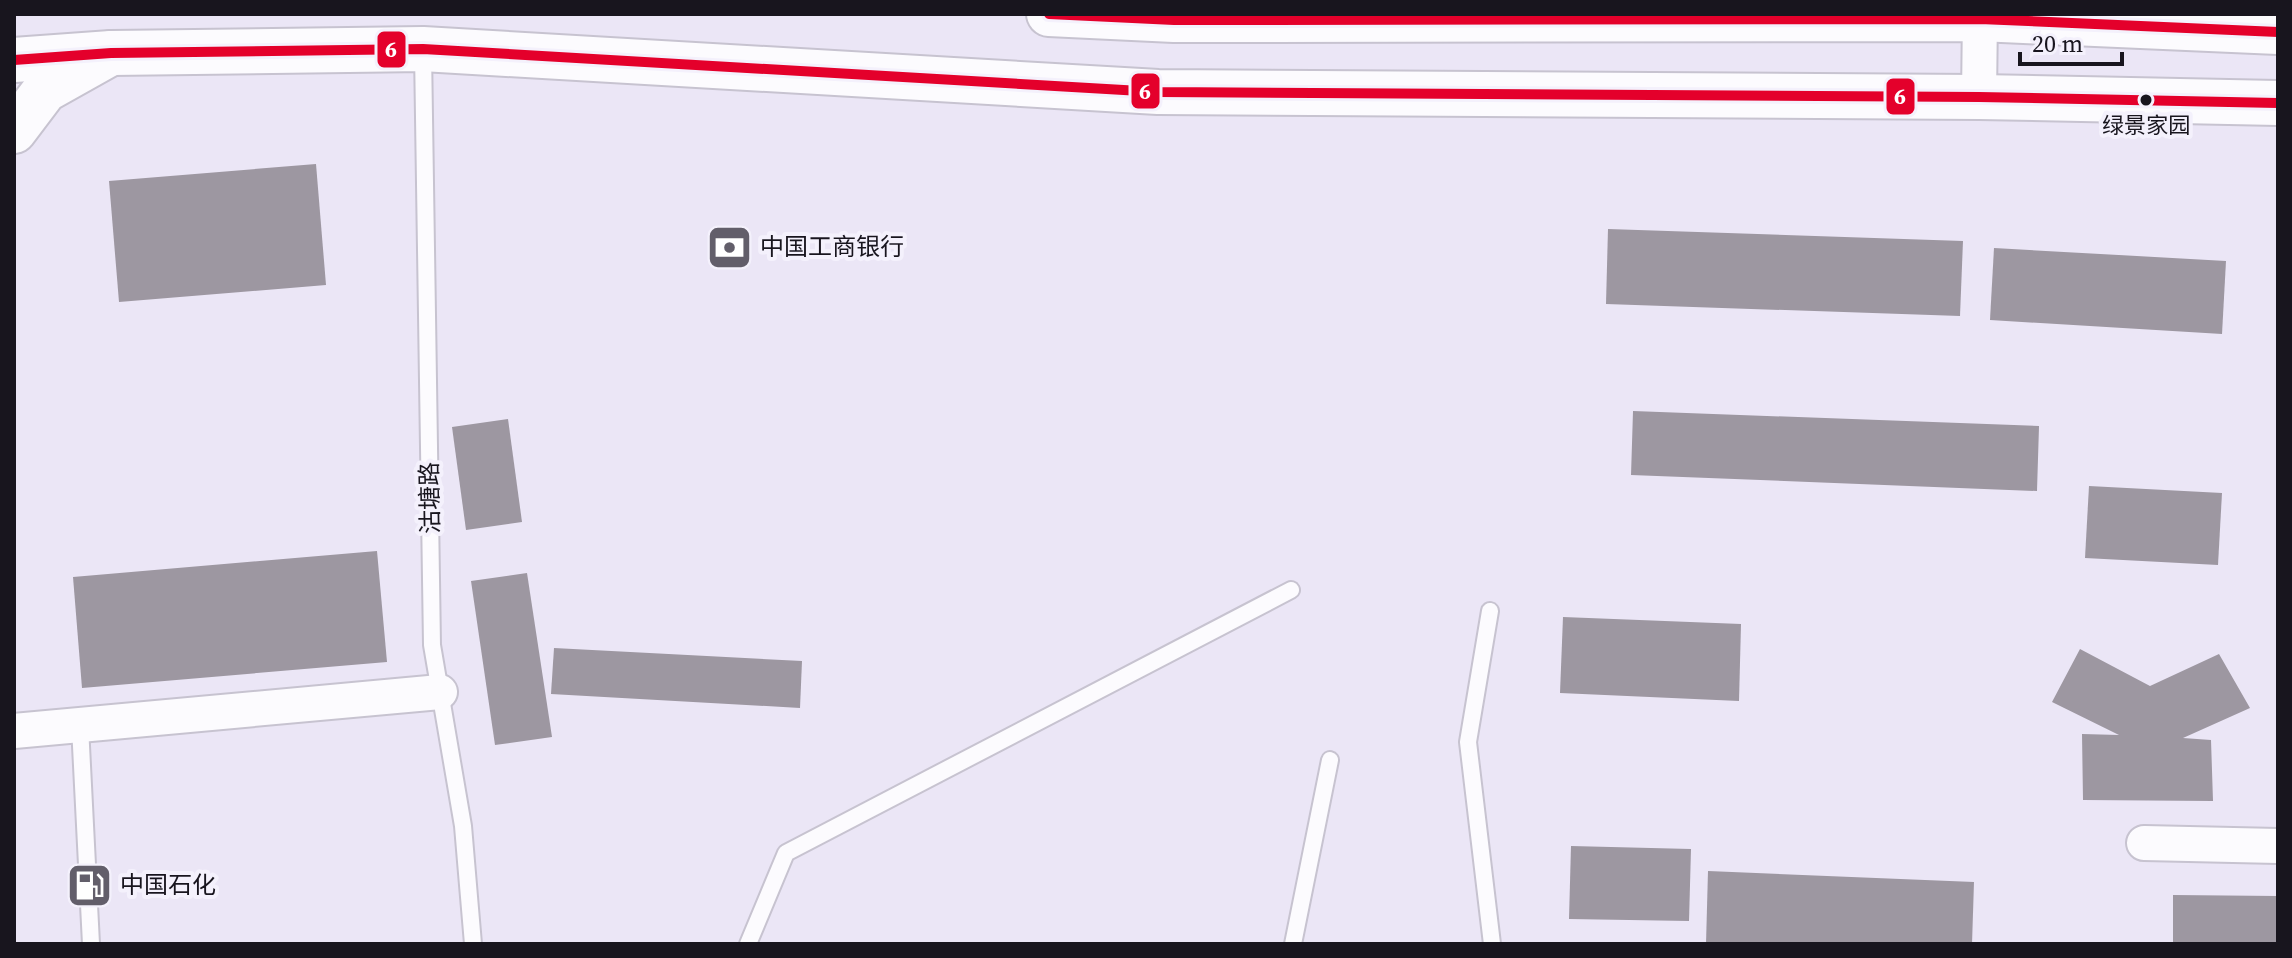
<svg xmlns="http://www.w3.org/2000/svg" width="2292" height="958" font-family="'Source Serif 4','Noto Sans SC',serif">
<rect width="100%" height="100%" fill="#ebe6f6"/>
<g fill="#9d97a1">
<path d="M316 164 326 285 119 302 109 181Z"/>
<path d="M1608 229 1963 241 1960 316 1606 304Z"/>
<path d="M1994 248 2226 261 2222 334 1990 320Z"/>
<path d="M1633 411 2039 426 2037 491 1631 475Z"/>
<path d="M508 419 522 522 466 530 452 427Z"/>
<path d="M2089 486 2222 493 2218 565 2085 558Z"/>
<path d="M377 551 387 662 82 688 73 577Z"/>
<path d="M527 573 552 737 495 745 471 581Z"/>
<path d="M1563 617 1741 624 1739 701 1560 693Z"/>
<path d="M554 648 802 661 800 708 551 694Z"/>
<path d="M2080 649 2150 686 2219 654 2250 708 2183 738 2211 740 2213 801 2083 800 2082 734 2119 735 2052 702Z"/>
<path d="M1571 846 1691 849 1689 921 1569 919Z"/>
<path d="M1708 871 1974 882 1972 944H1706Z"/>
<path d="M2173 895 2278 896V944H2173Z"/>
</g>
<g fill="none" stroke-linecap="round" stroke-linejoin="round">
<defs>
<g id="lane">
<path d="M423 51 432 645 463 826 473 944"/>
<path d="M1490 611 1468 742 1492 944"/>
<path d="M80 726 91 944"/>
<path d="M748 944 786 853 1291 590"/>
<path d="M1293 944 1330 760"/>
</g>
<g id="street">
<path d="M1979 97 1980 14"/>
<path d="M14 731 440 692"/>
<path d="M2144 843 2278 846"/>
</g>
<path id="secondary" d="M14 131 45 90 111 53"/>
<g id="primary">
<path d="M1049 14 1174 20 1980 19 2278 32"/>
<path d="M14 60 111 53 423 49 1158 92 1979 97 2278 103"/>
</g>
</defs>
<use href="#lane" stroke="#c7c3d0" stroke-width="20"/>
<use href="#street" stroke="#c7c3d0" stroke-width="38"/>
<use href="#secondary" stroke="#c7c3d0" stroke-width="48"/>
<use href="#primary" stroke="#c7c3d0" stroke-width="48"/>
<use href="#lane" stroke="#fcfbfe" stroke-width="16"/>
<use href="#street" stroke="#fcfbfe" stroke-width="34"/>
<use href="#secondary" stroke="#fcfbfe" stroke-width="44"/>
<use href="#primary" stroke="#fcfbfe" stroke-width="44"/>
<defs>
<g id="bus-1">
<path d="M1049 14 1174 20 1980 19 2278 32"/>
<path d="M14 60 111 53 423 49 1158 92 1979 97 2278 103"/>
</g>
</defs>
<use href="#bus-1" stroke="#f4f1fc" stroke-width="16"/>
<use href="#bus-1" stroke="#e4002b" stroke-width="10"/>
</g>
<defs>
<symbol id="bank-square" viewBox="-11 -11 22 22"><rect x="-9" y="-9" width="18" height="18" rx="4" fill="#625e6a" stroke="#f4f1fc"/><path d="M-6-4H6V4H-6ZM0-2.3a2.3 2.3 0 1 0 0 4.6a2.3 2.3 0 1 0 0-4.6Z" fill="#fff"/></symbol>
<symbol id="fuel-square" viewBox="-11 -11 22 22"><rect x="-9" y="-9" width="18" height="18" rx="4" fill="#625e6a" stroke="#f4f1fc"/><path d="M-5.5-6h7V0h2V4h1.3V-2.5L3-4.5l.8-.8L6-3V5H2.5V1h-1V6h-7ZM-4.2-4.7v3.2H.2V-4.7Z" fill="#fff"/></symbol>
</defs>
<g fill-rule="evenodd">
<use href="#bank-square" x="704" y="222" width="51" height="51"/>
<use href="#fuel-square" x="64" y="860" width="51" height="51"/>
</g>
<circle fill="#18151e" stroke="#f4f1fc" stroke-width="3" cx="2146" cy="100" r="7"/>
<g text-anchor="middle" stroke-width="8" stroke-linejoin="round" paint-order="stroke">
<g font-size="22" fill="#18151e" stroke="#f4f1fc">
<text x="2146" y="133">绿景家园</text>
</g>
<g font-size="24" fill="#18151e" stroke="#f4f1fc" text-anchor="start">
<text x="760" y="255">中国工商银行</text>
<text x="120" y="893">中国石化</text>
</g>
<g font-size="24" fill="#18151e" stroke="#f4f1fc">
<text transform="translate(430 498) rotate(-91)" y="8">沽塘路</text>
</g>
</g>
<g stroke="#f4f1fc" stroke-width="3">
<rect x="376" y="30" width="31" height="39" rx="8" fill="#e4002b"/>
<rect x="1130" y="72" width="31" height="38" rx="8" fill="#e4002b"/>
<rect x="1885" y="77" width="31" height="39" rx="8" fill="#e4002b"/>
</g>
<g font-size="22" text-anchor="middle" font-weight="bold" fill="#fff">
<text x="391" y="57">6</text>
<text x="1145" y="99">6</text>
<text x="1900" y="104">6</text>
</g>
<rect width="2292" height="958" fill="none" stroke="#18151e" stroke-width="32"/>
<path d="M2020 52v12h102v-12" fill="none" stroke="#18151e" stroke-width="4"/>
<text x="2032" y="52" font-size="24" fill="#18151e" stroke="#f4f1fc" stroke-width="6" paint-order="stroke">20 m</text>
</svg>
